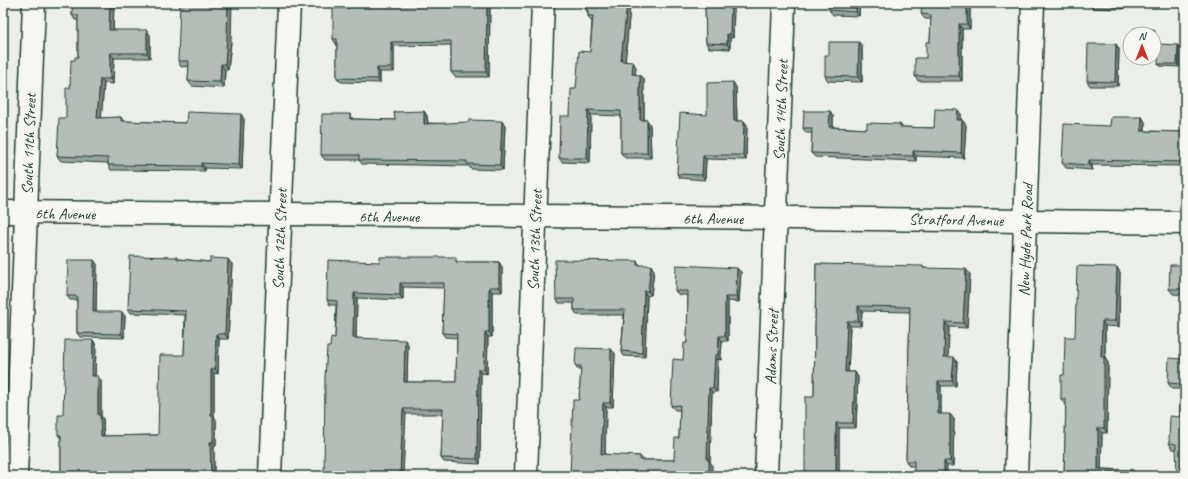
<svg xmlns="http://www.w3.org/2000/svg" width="1188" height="479" font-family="Caveat,sans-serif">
<rect width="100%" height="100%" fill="#edefea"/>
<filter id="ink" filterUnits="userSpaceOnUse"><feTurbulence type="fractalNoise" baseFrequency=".025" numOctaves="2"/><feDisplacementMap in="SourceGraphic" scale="8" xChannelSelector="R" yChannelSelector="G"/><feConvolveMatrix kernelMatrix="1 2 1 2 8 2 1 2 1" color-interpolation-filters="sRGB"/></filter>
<g filter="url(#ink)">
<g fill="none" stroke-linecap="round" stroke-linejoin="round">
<defs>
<g id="street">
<path d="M3 212 796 218 1185 223"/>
<path d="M16 476 34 3"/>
<path d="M270 476 289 3"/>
<path d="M526 476 543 3"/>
<path d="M766 476 784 3"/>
</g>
<path id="secondary" d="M1016 476 1033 3"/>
</defs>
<use href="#street" stroke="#1f3d34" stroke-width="25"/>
<use href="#secondary" stroke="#1f3d34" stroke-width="25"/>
<use href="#street" stroke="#f6f6f2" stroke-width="22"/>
<use href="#secondary" stroke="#f6f6f2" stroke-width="22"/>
</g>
<g fill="#9ba39e" stroke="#1f3d34" fill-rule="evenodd">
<path d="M73 3H114L113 30 150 35V58H114L113 84 104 83 101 118 121 117 123 121 186 123 244 119 242 169 205 168V171L111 170 108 165V163L61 161 57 156 66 118 70 88 75 60 78 57V20H75L72 15Z"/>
<path d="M349 3H490L489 77H455L451 72V45L394 46V72H380V83L341 82 337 78V44H336L333 39 350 8Z"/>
<path d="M586 3H628L630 6 625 61 636 67 635 74 644 79V120H647L650 125 651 158H625L621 153V116L591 115 590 163 562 162 559 158 570 116 576 89 590 52 592 21H591L588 16V13L586 10Z"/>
<path d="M705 3H735L734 6 733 38H730V49L709 48 706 43Z"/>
<path d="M860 3 859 16 833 15 829 10Z"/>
<path d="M970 3V29H962V81H918L915 76 926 58 930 42 931 19H925L921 14Z"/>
<path d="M1089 3H1123V9L1092 8Z"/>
<path d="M231 42 228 70H225L224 88 192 86 188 81 189 66 181 67 178 61Z"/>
<path d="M1116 44 1119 49 1118 86H1090L1087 81Z"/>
<path d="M862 46V82L828 81 825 76 829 55Z"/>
<path d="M1179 47V67L1160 66 1158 64Z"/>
<path d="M736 87 737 121H744L747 125 746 160 706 159 705 180 680 178 677 174 707 115Z"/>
<path d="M424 111 427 116 428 123 505 126 503 170 471 169 469 166 362 164 359 160H325L321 155 353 119 395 120Z"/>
<path d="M830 111 833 116V127L867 129 900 124 902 127 934 128 961 114V120H962L966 125 964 158 916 156V161L815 157 811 153 812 133H806L803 128Z"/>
<path d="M1142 117 1145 122V131L1185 132V166L1092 165V170L1066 168 1062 163 1110 126Z"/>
<path d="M178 259 232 264 228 339H219L218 374 214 373V416L216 420V446H214V476H63L61 473V439L58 435 63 415 93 340 96 345 95 376 101 381V416L103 419 104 436 158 435 184 355 185 315 131 313 128 309Z"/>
<path d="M380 262H499L502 267V292H492V337H488L487 374 481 373 480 464 444 462 441 458 443 414H406L335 338 336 305H330L327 300ZM403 287 444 288 442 333 445 337 457 338 456 382H407L408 344 356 338 357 298 403 300Z"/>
<path d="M97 264 96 312 125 316 124 338 80 337 77 333V300H70L67 296Z"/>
<path d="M816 264 924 268 970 274 967 328 949 327 948 357 957 362 956 386H941V414L954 419 953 466H909L906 461 910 312 862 311 861 326H850L848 372H855L858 377 856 428H839V476H805L814 397Z"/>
<path d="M640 265 654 270 651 295 647 296 645 357 624 356 621 351 624 315H577L574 310V303H559L556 299Z"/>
<path d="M1185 265V476L1176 449H1172L1169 443 1180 417 1181 389H1172L1168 383 1182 359 1185 295 1173 294 1169 289Z"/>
<path d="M741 272 739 302 728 301V341H722L721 360 718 359 717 392H712L710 462 712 465 570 476 579 400 581 370H579L575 366 615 353 613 407H606L605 455 640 456 643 460H674L679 438 680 410H675L671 406 683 360 687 343 688 295H679L675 291Z"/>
<path d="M1120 272 1119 327 1105 326V358L1108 363 1107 433H1102L1101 469 1133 470 1136 476H1064L1066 405H1065L1061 399 1064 375 1075 337Z"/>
</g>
<g fill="#7e8481" stroke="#1f3d34">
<path d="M110 3H114L113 35 109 30Z"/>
<path d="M228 3H232L231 42 228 70 225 64Z"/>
<path d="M487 3H490L489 77 486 72Z"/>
<path d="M627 3H628L630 6 625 66 621 61Z"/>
<path d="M731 3H735L734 6 733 38 730 34Z"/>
<path d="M856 3H860L859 16 856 12Z"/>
<path d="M967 3H970V29L967 24Z"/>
<path d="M1120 3H1123V9L1120 4Z"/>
<path d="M959 24 962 29V81L959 76Z"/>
<path d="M1153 29 1155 31V52L1154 51V34H1153Z"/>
<path d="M147 30 150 35V58L147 53Z"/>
<path d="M727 34 730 38V49L727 44Z"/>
<path d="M391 42 394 46V72L391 68Z"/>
<path d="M859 42 862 46V82L858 77Z"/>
<path d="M1116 44 1119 49 1118 86 1115 82Z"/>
<path d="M1178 45 1179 47V67L1177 64Z"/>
<path d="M110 53 114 58 113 84 110 79Z"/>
<path d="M633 62 636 67 635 79 632 74Z"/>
<path d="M221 64 225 70 224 88 220 82Z"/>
<path d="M377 68 380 72V83L377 79Z"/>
<path d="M640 75 644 79V125L640 120Z"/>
<path d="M100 79 104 83 101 122 97 118Z"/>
<path d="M733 82 736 87 737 125 734 121Z"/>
<path d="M588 110 591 115 590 163 587 158Z"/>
<path d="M958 110 961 114V125L957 120Z"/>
<path d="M424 111 427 116 428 128 424 124Z"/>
<path d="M830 111 833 116V132L829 127Z"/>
<path d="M241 114 244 119 242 169 239 165Z"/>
<path d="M350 114 353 119H350Z"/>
<path d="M1142 117 1145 122 1144 136 1141 131Z"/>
<path d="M647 120 650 125 651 158 647 153Z"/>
<path d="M962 120 966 125 964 158 961 153Z"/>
<path d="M502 121 505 126 503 170 500 165Z"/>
<path d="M744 121 747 125 746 160 743 155Z"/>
<path d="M913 151 916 156V161L913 156Z"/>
<path d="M703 155 706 159 705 180 702 175Z"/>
<path d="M1089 160 1092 165V170L1089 165Z"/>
<path d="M201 163 205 168V171L201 166Z"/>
<path d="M228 259 232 264 228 339 225 334Z"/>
<path d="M94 260 97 264 96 316 93 312Z"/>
<path d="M637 261 640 265H637Z"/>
<path d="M499 262 502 267V292L499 287Z"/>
<path d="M651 265 654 270 651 295 648 291Z"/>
<path d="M1117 267 1120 272 1119 327 1115 321Z"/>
<path d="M737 268 741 272 739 302 736 297Z"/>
<path d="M966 269 970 274 967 328 963 323Z"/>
<path d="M400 283 403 287V300L400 295Z"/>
<path d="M489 287 492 292V337L489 332Z"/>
<path d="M644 291 647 296 645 357 642 353Z"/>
<path d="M354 293 357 298 356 343 353 338Z"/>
<path d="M725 297 728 301V341L725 336Z"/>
<path d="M858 306 862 311 861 326 858 321Z"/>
<path d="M122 312 125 316 124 338 121 334Z"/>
<path d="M847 321 850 326 848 377 845 372Z"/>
<path d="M1102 321 1105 326V358L1108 363 1107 433 1104 428 1101 357Z"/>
<path d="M945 322 949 327 948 362 944 357Z"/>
<path d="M485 332 488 337 487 374 484 369Z"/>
<path d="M216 334 219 339 218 374 215 369Z"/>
<path d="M719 336 722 341 721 360 718 355Z"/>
<path d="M93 340 96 345 95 381 92 376Z"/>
<path d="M405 340 408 344 407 387 404 382Z"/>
<path d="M611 349 615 353 613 407 610 403Z"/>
<path d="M715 355 718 359 717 392 713 388Z"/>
<path d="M954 357 957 362 956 386 952 381Z"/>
<path d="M211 369 214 373V416L216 420V446L213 442 211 416Z"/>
<path d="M478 369 481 373 480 464 477 459Z"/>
<path d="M855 372 858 377 856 428 853 423Z"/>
<path d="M98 376 101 381V416L103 419 104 440 101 436 98 415Z"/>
<path d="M938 381 941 386V419L938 414Z"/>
<path d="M709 388 712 392 710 462 712 465V476H709L707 460Z"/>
<path d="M603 403 606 407 605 459 601 454Z"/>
<path d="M403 409 406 414 403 476H400Z"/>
<path d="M950 414 954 419 953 466 950 461Z"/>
<path d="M836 423 839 428V476H836Z"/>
<path d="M1098 428 1102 433 1101 474 1098 469Z"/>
<path d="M210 442 214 446V476H211Z"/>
<path d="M944 461 947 466V476H944Z"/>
<path d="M1133 470 1136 476H1132Z"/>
</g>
<g fill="#b4bdb8" stroke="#1f3d34" fill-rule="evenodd">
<path d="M73 3H110L109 30H147V53H110V79H100L97 118 121 117V121L186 123 187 112 241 114 239 165 201 163V166L108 165V158L57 156 59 118H66V88H70L71 60H75V57H78V15H72Z"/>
<path d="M180 3H228L227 37 225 64H221L220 82 188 81 189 61H178Z"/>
<path d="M349 3H487L486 72H451V41L391 42V68H377V79L337 78V39H333V8H350Z"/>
<path d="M586 3H627L621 61 633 62 632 74 640 75V120H647V153H621V111L588 110 587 158H559L560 116H570L571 89H576L579 51 590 52 593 16H588V10H586Z"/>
<path d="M705 3H731L730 34H727V44L706 43Z"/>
<path d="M829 3H856V12L829 10Z"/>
<path d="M922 3H967V24H959V76H915V58H926V42H930L931 15 921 14Z"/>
<path d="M1089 3H1120V4Z"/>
<path d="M1134 28 1153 29V34H1134Z"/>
<path d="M829 42H859L858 77 825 76V55H829Z"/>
<path d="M1088 44H1116L1115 82 1087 81Z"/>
<path d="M1159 44 1178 45 1177 64H1158Z"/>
<path d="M733 82 734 121H744L743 155H703L702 175 677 174 680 113 707 115V83Z"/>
<path d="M935 109 958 110 957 120H962L961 153 913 151V156L811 153 812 128H803L804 111H830L829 127 867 129V123L900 124V127L934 128Z"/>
<path d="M424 111V124L469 122V120L502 121 500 165 467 164V161L359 160V155H321L322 114H350V119L395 120 394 112Z"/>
<path d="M1111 117H1142L1141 131 1185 132V162L1089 160V165L1062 163 1064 124 1110 126Z"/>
<path d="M130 256 177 257V259L210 262V258L228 259 225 334H216L215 369H211V416H213V442H210L211 476H63L64 473H61V435H58V415H63L65 340H93L92 376H98V415H100L101 436 158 435 160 355H184L186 311 128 309Z"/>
<path d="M380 257H456V262H499V287H489V332H485L484 369H478L477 459 441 458 443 409H403L400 476H324L325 377 327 347H330L331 337 335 338 337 301 327 300 328 260 380 262ZM400 283H444L442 333 457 334 456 382H404L405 340 353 338 354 293 400 295Z"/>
<path d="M68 260H94L93 312H122L121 334 77 333V296H67Z"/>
<path d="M555 260 637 261V265H651L648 291H644L642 353 621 351 625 310H574V299H556Z"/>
<path d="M816 264 923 266V268L966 269 963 323 945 322 944 357H954L952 381H938V414H950V461H944V476H914V461H906L910 307 858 306V321H847L845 372H855L853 423H836V476H805V397H814Z"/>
<path d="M676 265 737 268 736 297H725V336H719L718 355H715L713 388H709L707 460H709V476H570L573 400H579L581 366H575L576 348 611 349 610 403H603L601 454 640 456V460H674L675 438H679L680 405 671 406 673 359 683 360 684 343H687L688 291H675Z"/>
<path d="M1170 265H1185V476H1177L1176 444 1169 443 1170 416 1180 417 1181 384 1168 383 1169 358 1182 359 1185 289H1169Z"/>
<path d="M1077 266 1117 267 1115 321H1102L1101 357H1104V428H1098V469L1133 470 1132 476H1064L1066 399H1061V375H1064L1065 337H1075Z"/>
</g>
</g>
<g text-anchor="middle" stroke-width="3" stroke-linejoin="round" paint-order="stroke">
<g font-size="16" fill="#1f3d34" stroke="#f6f6f2">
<text transform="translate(780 110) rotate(-88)" y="6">South 14th Street</text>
<text transform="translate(28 144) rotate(-88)" y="6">South 11th Street</text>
<text transform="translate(65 213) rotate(1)" y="6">6th Avenue</text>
<text x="389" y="222">6th Avenue</text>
<text x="713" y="224">6th Avenue</text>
<text transform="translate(956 219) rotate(1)" y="6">Stratford Avenue</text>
<text transform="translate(279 239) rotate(-88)" y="6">South 12th Street</text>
<text transform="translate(534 240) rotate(-88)" y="6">South 13th Street</text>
<text transform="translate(1025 240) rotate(-88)" y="6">New Hyde Park Road</text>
<text transform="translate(771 347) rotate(-88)" y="6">Adams Street</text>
</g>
</g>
<rect width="1188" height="479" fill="none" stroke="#f6f6f2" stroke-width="16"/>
<rect x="8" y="8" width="1172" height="463" fill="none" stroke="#1f3d34" stroke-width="1.5" filter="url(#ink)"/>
<g transform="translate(1142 46)"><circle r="19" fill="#f6f6f2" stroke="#a0aca6"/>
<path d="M0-3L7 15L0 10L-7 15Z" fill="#c8321e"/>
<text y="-6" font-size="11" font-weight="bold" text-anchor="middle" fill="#1f3d34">N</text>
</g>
</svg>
